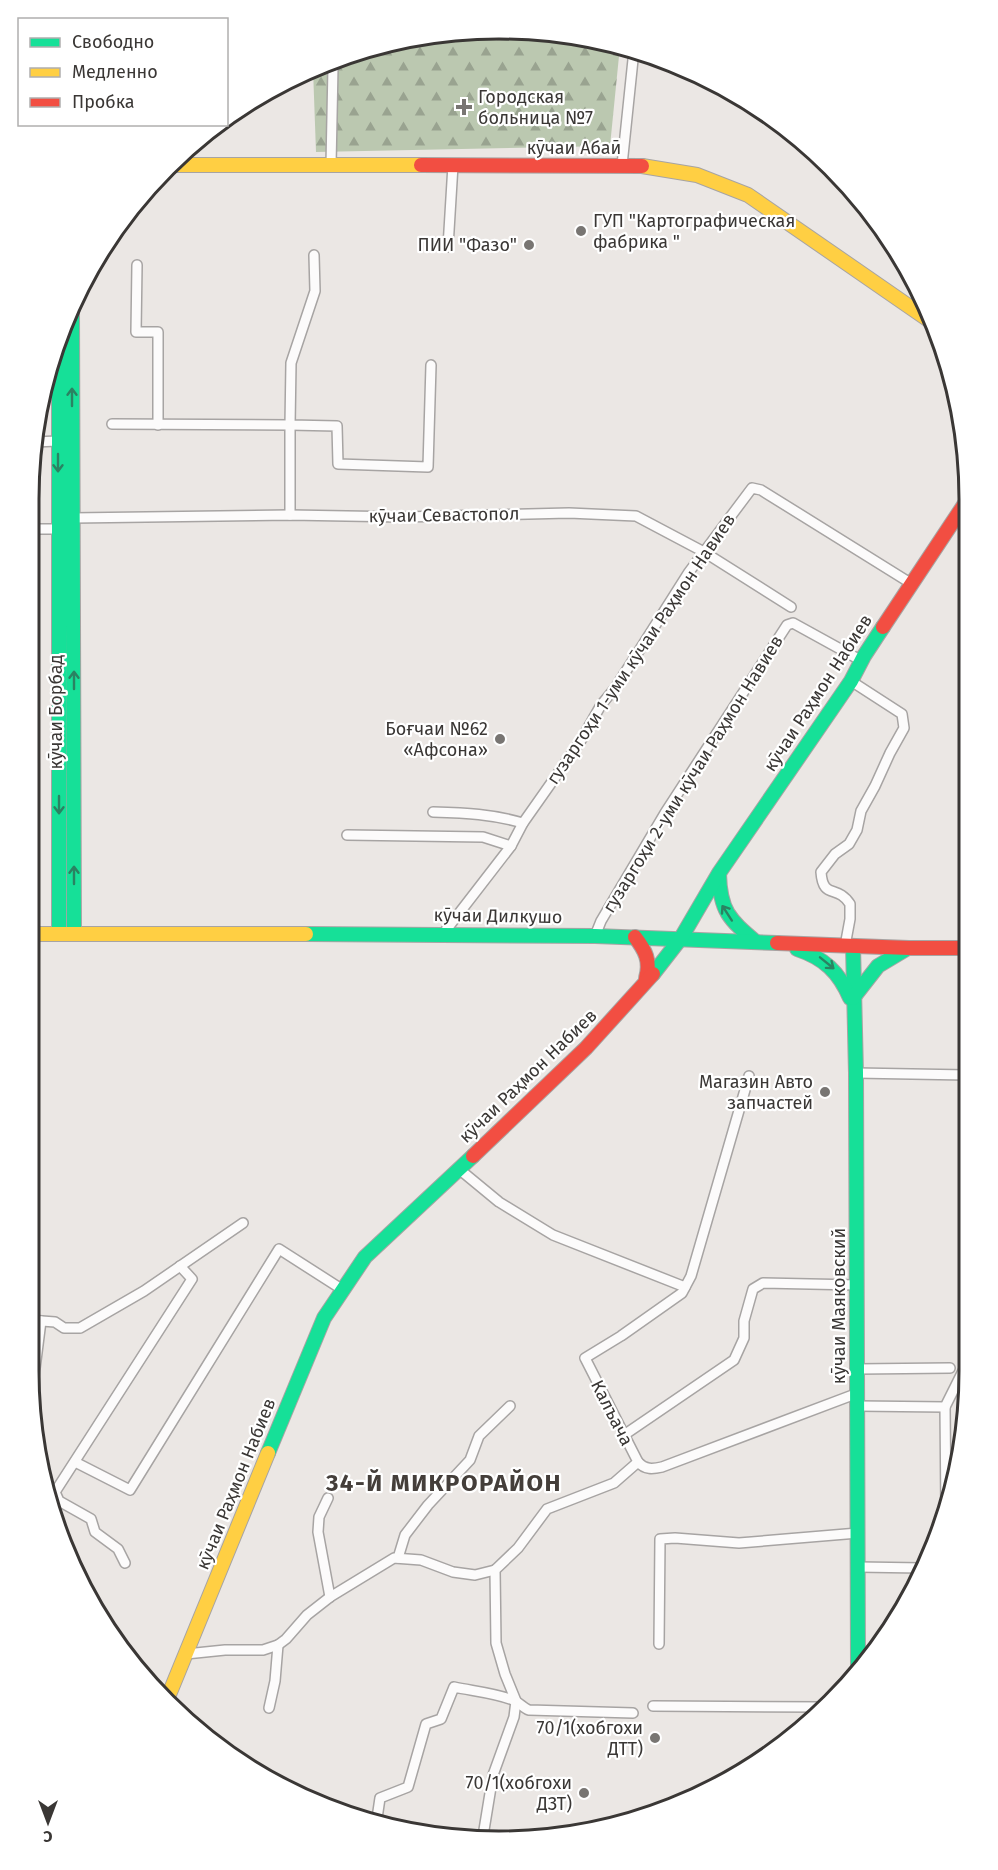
<svg xmlns="http://www.w3.org/2000/svg" width="998" height="1870" font-family="'Fira Sans',sans-serif">
<defs>
<pattern id="forest-firs" width="22" height="20" patternUnits="userSpaceOnUse" patternTransform="scale(1.5)"><rect width="22" height="20" fill="#bbc8b0"/><path d="M5 1l3.5 6h-7zM16 11l3.5 6h-7z" fill="#99a390"/></pattern>
</defs>
<rect width="100%" height="100%" fill="#ebe7e4"/>
<path fill="url(#forest-firs)" d="M468 30 560 32 620 46 610 146 316 152 313 69 377 45Z"/>
<g fill="none" stroke-linecap="round" stroke-linejoin="round">
<defs>
<g id="street">
<path d="M330 62 333 67 331 165"/>
<path d="M622 165 634 50"/>
<path d="M448 247 453 165"/>
<path d="M314 255 315 291 291 363 290 425 337 426 338 464 428 467 431 365"/>
<path d="M137 265 136 332H158V425"/>
<path d="M112 424 290 425V515"/>
<path d="M34 442 58 441"/>
<path d="M73 518 290 515 403 517 569 513 636 516 704 552 791 607"/>
<path d="M29 529H58"/>
<path d="M433 812C467 813 491 814 523 823"/>
<path d="M347 835 483 837 511 846"/>
<path d="M443 934 511 846 523 823 580 742 601 705 615 688 637 654 689 572 752 488 761 490 912 584"/>
<path d="M595 936 601 921 665 813 787 625 793 623 862 661"/>
<path d="M845 946 850 919V904C837 884 823 900 821 872L835 854 849 844 857 830 861 811 875 786 890 753 904 728 902 714 851 681"/>
<path d="M856 1073 967 1075"/>
<path d="M459 1169 499 1202 553 1235 685 1287"/>
<path d="M29 1320 55 1322 64 1328H80L144 1291 243 1223"/>
<path d="M858 1369 950 1368"/>
<path d="M32 1392 41 1321"/>
<path d="M858 1406 945 1407 968 1361"/>
<path d="M945 1407 946 1511"/>
<path d="M624 1435 734 1360 744 1338V1321L753 1289 763 1283 857 1285"/>
<path d="M75 1462 130 1490 279 1249 343 1290"/>
<path d="M638 1462C645 1470 653 1469 662 1467L858 1393"/>
<path d="M48 1491 55 1492 59 1501 91 1519 95 1532 118 1549 125 1563"/>
<path d="M328 1498 319 1517 318 1532 330 1597"/>
<path d="M50 1502 55 1492 192 1279 180 1266"/>
<path d="M398 1558 405 1535 428 1505 470 1460 479 1436 510 1406"/>
<path d="M858 1567 922 1568"/>
<path d="M659 1644 660 1539 675 1538 739 1543 858 1533"/>
<path d="M186 1654 225 1650H263L278 1645 286 1639 307 1615 330 1597 394 1558 421 1560 453 1572 475 1575 495 1570"/>
<path d="M653 1706 824 1707"/>
<path d="M269 1708 275 1681 278 1645"/>
<path d="M376 1825 380 1798 408 1787 426 1724 441 1719 454 1687C473 1691 495 1693 513 1700 519 1702 523 1708 529 1710L633 1713"/>
<path d="M483 1836 493 1775 514 1717 516 1701 505 1674 496 1643 495 1570 518 1548 547 1509 614 1483 638 1462 585 1358 621 1336 682 1293 691 1276 749 1076"/>
</g>
<g id="fast">
<path d="M72 310 74 934"/>
<path d="M59 342V934"/>
<path d="M719 874C720 911 729 919 756 942"/>
<path d="M306 934 595 936 777 943"/>
<path d="M853 946 856 1073 858 1665"/>
<path d="M797 949C824 958 839 972 850 998"/>
<path d="M653 974 681 938 719 873 851 681 864 656 883 627"/>
<path d="M853 998 878 966 908 948"/>
<path d="M268 1453 324 1318 365 1257 473 1156"/>
</g>
<g id="slow">
<path d="M171 165H421"/>
<path d="M642 166 697 175 748 195 933 323"/>
<path d="M29 934H306"/>
<path d="M168 1697 268 1453"/>
</g>
<g id="jam">
<path d="M421 165 642 166"/>
<path d="M883 627 966 502"/>
<path d="M635 937C645 950 651 961 646 978"/>
<path d="M777 943 909 948H967"/>
<path d="M473 1156 586 1048 653 974"/>
</g>
</defs>
<use href="#street" stroke="#a7a4a3" stroke-width="12"/>
<use href="#fast" stroke="#a7a4a3" stroke-width="16"/>
<use href="#slow" stroke="#a7a4a3" stroke-width="16"/>
<use href="#jam" stroke="#a7a4a3" stroke-width="16"/>
<use href="#street" stroke="#fcfbfb" stroke-width="9"/>
<use href="#fast" stroke="#16e098" stroke-width="14"/>
<use href="#slow" stroke="#ffcf43" stroke-width="14"/>
<use href="#jam" stroke="#f24e42" stroke-width="14"/>
</g>
<defs><path id="oneway-shaft" d="M-6 0H5M1.5-3L5.5 0L1.5 3" fill="none" stroke-width="1.6" stroke-linecap="round" stroke-linejoin="round" transform="scale(1.5)"/></defs>
<g stroke="#2a8362">
<use href="#oneway-shaft" transform="translate(72 397) rotate(-90)"/>
<use href="#oneway-shaft" transform="translate(58 463) rotate(90)"/>
<use href="#oneway-shaft" transform="translate(74 680) rotate(-90)"/>
<use href="#oneway-shaft" transform="translate(59 805) rotate(90)"/>
<use href="#oneway-shaft" transform="translate(74 875) rotate(-90)"/>
<use href="#oneway-shaft" transform="translate(727 913) rotate(-123)"/>
<use href="#oneway-shaft" transform="translate(827 963) rotate(39)"/>
</g>
<g fill="#787572" stroke="#fff" stroke-width="2">
<path d="M461 98h6v6h6v6h-6v6h-6v-6h-6v-6h6z"/>
<circle cx="581" cy="231" r="6"/>
<circle cx="529" cy="245" r="6"/>
<circle cx="500" cy="739" r="6"/>
<circle cx="825" cy="1092" r="6"/>
<circle cx="655" cy="1738" r="6"/>
<circle cx="584" cy="1793" r="6"/>
</g>
<g text-anchor="middle" stroke-width="4.5" stroke-linejoin="round" paint-order="stroke">
<g font-size="18" fill="#3a3735" stroke="#fff" text-anchor="end">
<text x="478" y="103" text-anchor="start">Городская<tspan x="478" dy="21">больница №7</tspan></text>
<text x="593" y="227" text-anchor="start">ГУП "Картографическая<tspan x="593" dy="21">фабрика "</tspan></text>
<text x="517" y="251">ПИИ "Фазо"</text>
<text x="488" y="735">Боғчаи №62<tspan x="488" dy="21">«Афсона»</tspan></text>
<text x="813" y="1088">Магазин Авто<tspan x="813" dy="21">запчастей</tspan></text>
<text x="643" y="1734">70/1(хобгохи<tspan x="643" dy="21">ДТТ)</tspan></text>
<text x="572" y="1789">70/1(хобгохи<tspan x="572" dy="21">ДЗТ)</tspan></text>
</g>
<g font-size="18" fill="#3a3735" stroke="#fff">
<text x="574" y="154">кӯчаи Абаӣ</text>
<text transform="translate(444 515) rotate(-1)" y="6">кӯчаи Севастопол</text>
<text transform="translate(641 649) rotate(-56)" y="6">гузаргоҳи 1-уми кӯчаи Раҳмон Навиев</text>
<text transform="translate(818 693) rotate(-57)" y="6">кӯчаи Раҳмон Набиев</text>
<text transform="translate(56 712) rotate(-90)" y="6">кӯчаи Борбад</text>
<text transform="translate(693 774) rotate(-58)" y="6">гузаргоҳи 2-уми кӯчаи Раҳмон Навиев</text>
<text transform="translate(498 916) rotate(1)" y="6">кӯчаи Дилкушо</text>
<text transform="translate(528 1076) rotate(-44)" y="6">кӯчаи Раҳмон Набиев</text>
<text transform="translate(839 1306) rotate(-90)" y="6">кӯчаи Маяковский</text>
<text transform="translate(612 1413) rotate(63)" y="6">Калъача</text>
<text transform="translate(236 1484) rotate(-68)" y="6">кӯчаи Раҳмон Набиев</text>
</g>
<g font-size="24" font-weight="bold" letter-spacing="1.5" fill="#443e3a" stroke="#fff">
<text x="444" y="1491">34-Й МИКРОРАЙОН</text>
</g>
</g>
<path d="M0 0H998V1870H0ZM499 39H499A460 460 0 0 1 959 499V1371A460 460 0 0 1 499 1831H499A460 460 0 0 1 39 1371V499A460 460 0 0 1 499 39Z" fill="#fff" fill-rule="evenodd"/>
<path fill="none" stroke="#3a3735" stroke-width="3" d="M499 39H499A460 460 0 0 1 959 499V1371A460 460 0 0 1 499 1831H499A460 460 0 0 1 39 1371V499A460 460 0 0 1 499 39Z"/>
<rect x="18" y="18" width="210" height="108" fill="#ffffff" stroke="#b0afae" stroke-width="1.5"/>
<rect x="30" y="38" width="30" height="9" fill="#16e098" stroke="#b0afae" stroke-width="1.5"/>
<text x="72" y="48" font-size="18" fill="#3a3735">Свободно</text>
<rect x="30" y="68" width="30" height="9" fill="#ffcf43" stroke="#b0afae" stroke-width="1.5"/>
<text x="72" y="78" font-size="18" fill="#3a3735">Медленно</text>
<rect x="30" y="98" width="30" height="9" fill="#f24e42" stroke="#b0afae" stroke-width="1.5"/>
<text x="72" y="108" font-size="18" fill="#3a3735">Пробка</text>
<g transform="translate(48 1822) rotate(180)" stroke="#ffffff" stroke-width="4.5" paint-order="stroke">
<path d="M0-4.5L10 22L0 15L-10 22Z" fill="#3a3735"/>
<text y="-9" font-size="16" font-weight="bold" text-anchor="middle" fill="#3a3735">С</text>
</g>
</svg>
